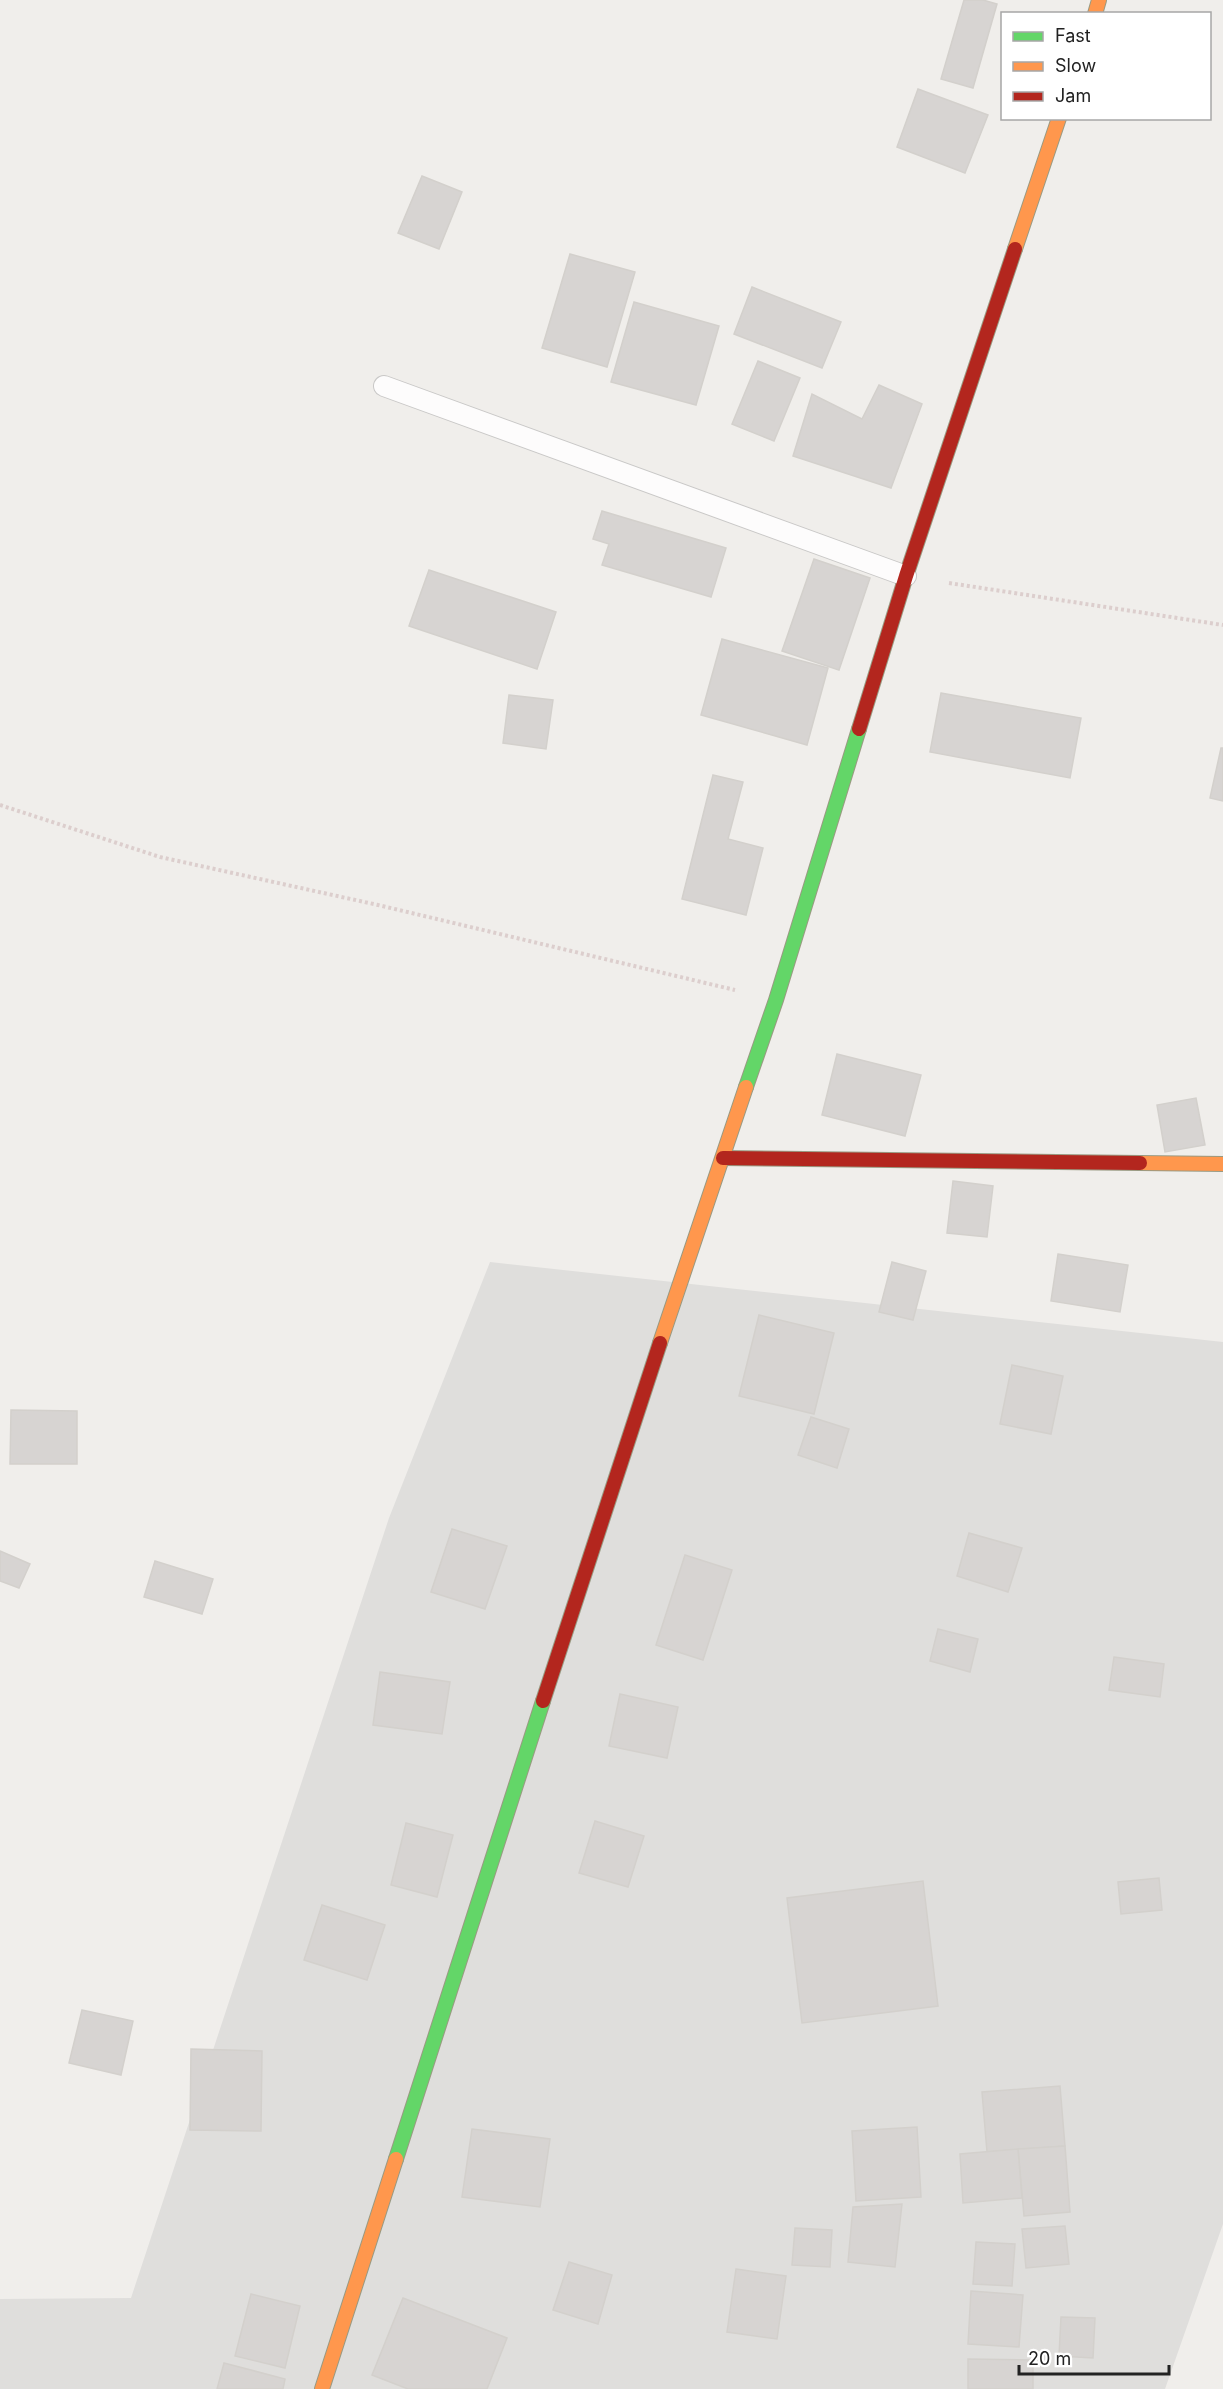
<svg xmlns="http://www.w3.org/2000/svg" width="1223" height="2389" font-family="Inter,sans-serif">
<rect width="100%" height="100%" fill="#f0eeeb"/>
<path fill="#dfdedc" d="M490 1262 1223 1342V2224L1165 2389H0V2299L131 2298 389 1518Z"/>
<g fill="#d7d4d2" stroke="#d3d0cc" stroke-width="1.5">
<path d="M964 0H983L997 4 973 88 941 79Z"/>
<path d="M918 89 988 115 965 173 897 147Z"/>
<path d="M422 176 462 192 439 249 398 233Z"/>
<path d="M570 254 635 272 607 367 542 348Z"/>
<path d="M752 287 841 322 822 368 734 334Z"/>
<path d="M634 302 719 326 696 405 611 382Z"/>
<path d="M758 361 800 378 774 441 732 424Z"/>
<path d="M879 385 922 404 891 488 793 456 812 394 862 419Z"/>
<path d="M602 511 726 548 711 597 602 565 609 544 593 539Z"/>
<path d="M814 559 870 578 839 670 782 651Z"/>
<path d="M429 570 556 612 537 669 409 626Z"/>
<path d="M722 639 828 668 807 745 701 715Z"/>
<path d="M941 693 1081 718 1070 778 930 752Z"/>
<path d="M509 695 553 700 546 749 503 743Z"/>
<path d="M1221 748H1223V801L1210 798Z"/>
<path d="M713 775 743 782 728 839 763 848 746 915 682 899Z"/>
<path d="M837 1054 921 1075 905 1136 822 1115Z"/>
<path d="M1196 1098 1205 1145 1165 1152 1157 1105Z"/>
<path d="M953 1181 993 1186 987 1237 947 1233Z"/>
<path d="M1058 1254 1128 1265 1120 1312 1051 1301Z"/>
<path d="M892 1262 926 1271 913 1320 879 1312Z"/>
<path d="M759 1315 834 1333 814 1414 739 1396Z"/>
<path d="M1012 1365 1063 1376 1051 1434 1000 1424Z"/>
<path d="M11 1410 77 1411V1464H10Z"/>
<path d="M811 1417 849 1429 837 1468 798 1455Z"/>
<path d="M452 1529 507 1546 485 1609 431 1592Z"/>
<path d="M969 1533 1022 1548 1008 1592 957 1576Z"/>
<path d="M0 1551 30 1564 19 1588 0 1581Z"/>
<path d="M685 1555 732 1570 703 1660 656 1645Z"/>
<path d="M155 1561 213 1579 202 1614 144 1597Z"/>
<path d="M938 1629 978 1639 970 1672 930 1661Z"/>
<path d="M1114 1657 1164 1664 1160 1697 1109 1690Z"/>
<path d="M380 1672 450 1682 442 1734 373 1725Z"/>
<path d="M620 1694 678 1707 667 1758 609 1746Z"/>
<path d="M595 1821 644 1836 628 1887 579 1873Z"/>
<path d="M406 1823 453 1835 437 1897 391 1885Z"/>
<path d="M1159 1878 1162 1910 1121 1914 1118 1882Z"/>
<path d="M923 1881 938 2006 802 2023 787 1898Z"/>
<path d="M322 1905 385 1925 367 1980 304 1960Z"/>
<path d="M82 2010 133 2021 121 2075 69 2063Z"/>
<path d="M191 2049 262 2051 261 2131 190 2130Z"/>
<path d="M1060 2086 1065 2146 987 2152 982 2092Z"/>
<path d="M917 2127 921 2197 856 2201 852 2131Z"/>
<path d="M472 2129 550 2139 540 2207 462 2197Z"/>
<path d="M1065 2146 1070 2212 1024 2216 1018 2149Z"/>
<path d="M1018 2149 1022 2198 963 2203 960 2154Z"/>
<path d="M902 2204 895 2267 848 2262 853 2207Z"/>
<path d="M1065 2226 1069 2264 1026 2268 1022 2229Z"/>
<path d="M795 2228 832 2230 830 2267 792 2265Z"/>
<path d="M976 2242 1015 2244 1012 2286 973 2284Z"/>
<path d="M569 2262 612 2275 598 2324 553 2310Z"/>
<path d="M736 2269 786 2276 777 2339 727 2332Z"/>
<path d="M971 2291 1023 2295 1019 2347 968 2344Z"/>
<path d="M251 2294 300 2306 285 2368 235 2356Z"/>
<path d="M403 2298 507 2338 487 2389H408L372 2375Z"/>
<path d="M1061 2317 1095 2318 1093 2358 1059 2356Z"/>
<path d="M968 2359 1033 2360V2389H968Z"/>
<path d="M224 2363 285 2379 283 2389H217Z"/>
</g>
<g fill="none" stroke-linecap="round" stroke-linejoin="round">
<defs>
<path id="lane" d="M384 386 906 576"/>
<g id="fast">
<path d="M746 1087 776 1000 859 729"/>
<path d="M396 2159 543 1701"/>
</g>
<g id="slow">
<path d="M1095 14 1099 0"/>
<path d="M1015 249 1059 118"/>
<path d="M1140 1163 1223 1164"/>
<path d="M660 1343 746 1087"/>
<path d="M322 2389 396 2159"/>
</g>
<g id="jam">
<path d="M859 729 906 576 1015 249"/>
<path d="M723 1158 1140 1163"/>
<path d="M543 1701 660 1343"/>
</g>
</defs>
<use href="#lane" stroke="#c9c8c7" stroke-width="22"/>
<use href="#fast" stroke="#999a82" stroke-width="16"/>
<use href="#slow" stroke="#999a82" stroke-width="16"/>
<use href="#jam" stroke="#999a82" stroke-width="16"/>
<g stroke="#dccecd" stroke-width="4" stroke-dasharray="3 3" stroke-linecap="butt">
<path d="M949 583 1223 625"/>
<path d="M0 805 160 857 378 905 735 990"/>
</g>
<use href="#lane" stroke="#fdfcfc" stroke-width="20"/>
<use href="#fast" stroke="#63d668" stroke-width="14"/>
<use href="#slow" stroke="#ff974d" stroke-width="14"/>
<use href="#jam" stroke="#b3261e" stroke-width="14"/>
</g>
<rect x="1001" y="12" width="210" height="108" fill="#ffffff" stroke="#a7a7a7" stroke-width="1.5"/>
<rect x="1013" y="32" width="30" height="9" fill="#63d668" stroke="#a7a7a7" stroke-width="1.5"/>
<text x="1055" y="42" font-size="18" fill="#222222">Fast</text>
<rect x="1013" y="62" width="30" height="9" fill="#ff974d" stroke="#a7a7a7" stroke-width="1.5"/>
<text x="1055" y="72" font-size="18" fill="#222222">Slow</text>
<rect x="1013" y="92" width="30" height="9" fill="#b3261e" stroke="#a7a7a7" stroke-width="1.5"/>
<text x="1055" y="102" font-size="18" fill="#222222">Jam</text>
<path d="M1019 2365v9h150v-9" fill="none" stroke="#222222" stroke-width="3"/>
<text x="1028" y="2365" font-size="18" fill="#222222" stroke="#ffffff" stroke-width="4.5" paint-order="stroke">20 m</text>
</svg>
